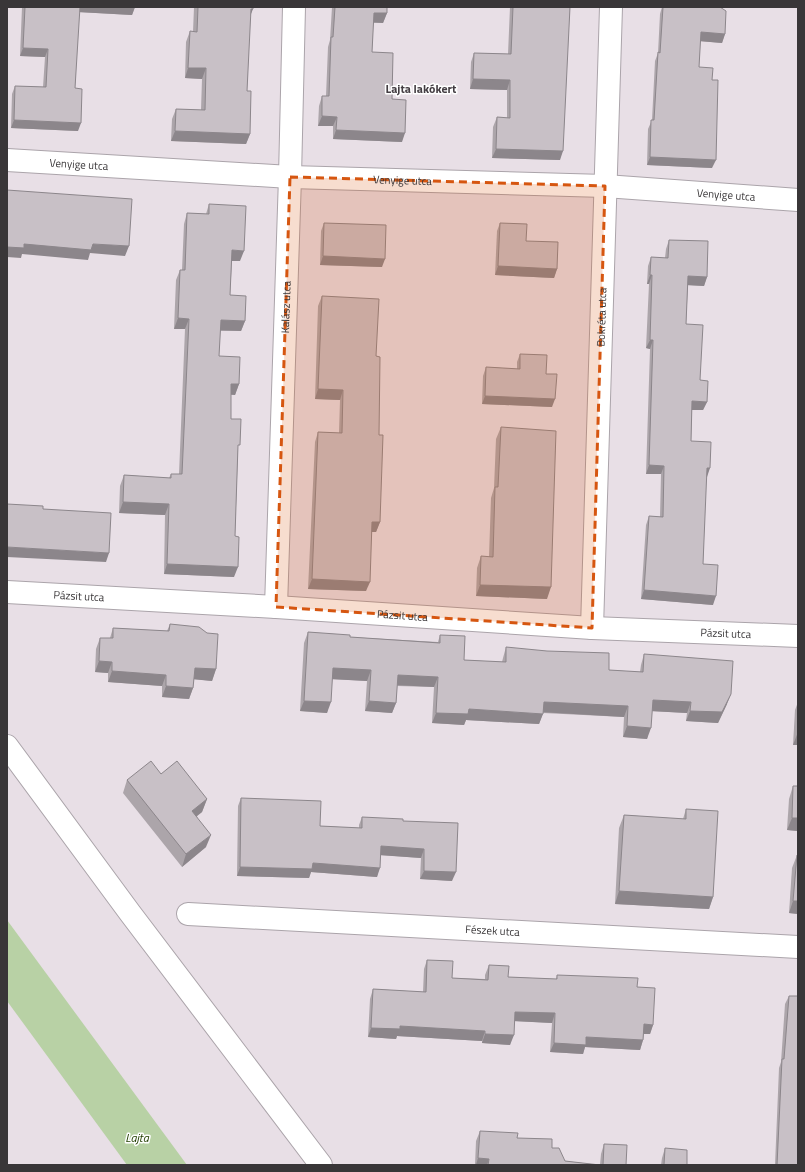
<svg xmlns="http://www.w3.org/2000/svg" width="805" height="1172" font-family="'Titillium Web',sans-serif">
<rect width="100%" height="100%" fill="#e8dfe6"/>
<path fill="#b8d1a5" d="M7 920 187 1165H127L7 1001Z"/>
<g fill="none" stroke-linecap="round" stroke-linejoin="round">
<defs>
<g id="minor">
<path id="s1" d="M7 160 290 177 605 186 798 200"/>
<path id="s2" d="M7 592 276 607 592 628 798 636"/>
<path id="s3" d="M276 607 290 177 294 7"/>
<path id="s4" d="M592 628 611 7"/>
<path d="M7 746 130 913 321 1165"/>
<path id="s5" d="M188 914 798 947"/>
</g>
</defs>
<use href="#minor" stroke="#aba4aa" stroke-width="24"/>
<use href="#minor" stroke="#fff" stroke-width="22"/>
</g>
<g fill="#aca5aa">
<path d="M22 7H135L132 15 79 12 75 88 78 131 11 128 12 94 15 86 43 87 45 57 20 56Z"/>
<path d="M194 7H253L250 16 247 91 250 134 246 144 171 141 172 119 176 109 201 110 202 79 185 78 186 42 190 31 193 32Z"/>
<path d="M332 7H387V13L383 23H373L372 52 392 99 402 142 333 139V126H318L319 106 322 96H326L328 47 330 40Z"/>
<path d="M510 7H570L560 160 492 158 493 127 497 117 507 118V90L470 89 471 62 474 53 508 54Z"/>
<path d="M662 7H720L725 34 722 43 700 41 699 67 712 80V168L647 165 648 129 652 120 655 61 658 53 660 14Z"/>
<path d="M209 204 240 261H232L230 295 245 321 241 331H220L219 356 239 384 235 395H231V419L238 451 235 536 234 577 164 574 165 515 119 513 120 486 124 475 169 478 171 474H179L185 329H174L176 280 180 270H182L184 224 187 213 206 214Z"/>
<path d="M324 223 382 267 320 265 321 231Z"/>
<path d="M500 223 526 241 557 269 554 278 495 275 497 231Z"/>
<path d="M669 240 707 277 704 286 688 285 686 324 700 380 707 402 703 410H692L691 441 707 477 706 476 703 564 713 605 641 599 646 525 649 516 660 517 661 474H646L650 349 646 348 649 284H647L648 266 651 257 665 258 666 249Z"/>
<path d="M322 296 376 356 380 522 376 532H372L366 591 308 589 315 442 318 432 339 433 340 400 315 399 318 306Z"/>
<path d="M520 354 546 374 552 407 482 404 483 376 486 367 517 369V362Z"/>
<path d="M501 427 547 599 476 596 477 568 481 556 489 557 491 498 494 488 496 439Z"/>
<path d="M170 624 216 669 212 681 194 679 193 688 189 699 162 697V686L108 682V673L95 672 96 649 100 638H110L113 628 167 631Z"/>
<path d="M308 632 350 637 438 642 440 635 464 660 502 662 503 658 506 647 609 670 640 672 641 665 644 654 727 704 718 723 686 721 687 713 652 711 647 739 623 737 624 717 543 713 539 724 466 720 464 725 432 723 434 687 397 686 396 703 392 713 365 711 367 681 332 679 327 713 300 711 304 643Z"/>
<path d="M798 702V745H793L795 710Z"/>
<path d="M161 774 207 799 202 812 197 816 206 847 182 867 123 793 127 780Z"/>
<path d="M793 786H798V831L787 830 789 799Z"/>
<path d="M241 798 320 826 359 828V825L362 817 403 821 452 881 420 879 421 858 381 855 377 877 311 872 309 878 237 876 238 806Z"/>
<path d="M686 809 713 897 709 909 615 904 619 828 624 815 683 819Z"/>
<path d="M797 855H798V914L789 913 792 868Z"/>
<path d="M427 960 452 978 485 979V975L489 965 508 977 556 979 557 975 637 987 653 1025 650 1034H644L643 1040 640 1050 585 1047 583 1054 550 1052 552 1023 515 1021 510 1045 482 1043V1041L397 1036 396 1039 368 1037 370 999 373 989 423 992 424 969Z"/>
<path d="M789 996 798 1165H775L779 1068 781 1062 785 1004Z"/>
<path d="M480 1131 517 1138 552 1148 565 1161 600 1165H475L476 1141Z"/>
<path d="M604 1144 626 1165H600L601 1154Z"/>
<path d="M665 1148 687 1165H661L662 1158Z"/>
</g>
<g fill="#8c868b">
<path d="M79 7H135L132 15 77 12Z"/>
<path d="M251 9H253L249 19Z"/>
<path d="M374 13H387L383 23 370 22Z"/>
<path d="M701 32 725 34 722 43 698 41Z"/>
<path d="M23 48 48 49 45 57 20 56Z"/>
<path d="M188 68H206L202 79 185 78Z"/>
<path d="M473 79 510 80 507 90 470 89Z"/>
<path d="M322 116 337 117 333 126H318Z"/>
<path d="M14 120 81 123 78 131 11 128Z"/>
<path d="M336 130 405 133 402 142 333 139Z"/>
<path d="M175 131 250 134 246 144 171 141Z"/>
<path d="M496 149 563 151 560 160 492 158Z"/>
<path d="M650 157 716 160 712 168 647 165Z"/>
<path d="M24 244H93L129 246 125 256 90 253 88 260 22 254 21 258 7 257V247Z"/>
<path d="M232 250 244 251 240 261H228Z"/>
<path d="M323 256 385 259 382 267 320 265Z"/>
<path d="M498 266 557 269 554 278 495 275Z"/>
<path d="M650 275H652L649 284H647Z"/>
<path d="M688 276 707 277 704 286 685 285Z"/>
<path d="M178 318 189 319 185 329H174Z"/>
<path d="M221 320 245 321 241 331 217 330Z"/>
<path d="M650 340H653L650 349 646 348Z"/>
<path d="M231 384H239L235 395 228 394Z"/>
<path d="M318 389 343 390 340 400 315 399Z"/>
<path d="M485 396 555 399 552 407 482 404Z"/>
<path d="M692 401 707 402 703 410H689Z"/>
<path d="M649 465 664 466 661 474H646Z"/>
<path d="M707 468H710L707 477 704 476Z"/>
<path d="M123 502 169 504 165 515 119 513Z"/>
<path d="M372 522H380L376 532H369Z"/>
<path d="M7 547 109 553 106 562 7 557Z"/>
<path d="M167 564 238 567 234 577 164 574Z"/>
<path d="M312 579 370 582 366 591 308 589Z"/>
<path d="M480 585 551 587 547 599 476 596Z"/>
<path d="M644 590 716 596 713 605 641 599Z"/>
<path d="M99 661 112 662 108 673 95 672Z"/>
<path d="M195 668 216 669 212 681 191 679Z"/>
<path d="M333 668 371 670 367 681 329 679Z"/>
<path d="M112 671 166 675 162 686 108 682Z"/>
<path d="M398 675 438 677 434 687 394 685Z"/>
<path d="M166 686 193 688 189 699 162 697Z"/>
<path d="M731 694 727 704 718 723 686 721 690 711Z"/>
<path d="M653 700 691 702 687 713 649 711Z"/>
<path d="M304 701 331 702 327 713 300 711Z"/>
<path d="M369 701 396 703 392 713 365 711Z"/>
<path d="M544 702 628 706 624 717 540 712Z"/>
<path d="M469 709 543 714 539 724 466 720 464 725 432 723 436 713Z"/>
<path d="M627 726 651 728 647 739 623 737Z"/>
<path d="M798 732V745H793Z"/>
<path d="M207 799 202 812 188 823 192 811Z"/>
<path d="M792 818H798V831L787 830Z"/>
<path d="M211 835 206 847 182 867 186 854Z"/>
<path d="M381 846 424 849 421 858 378 855Z"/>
<path d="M313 863 380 868 377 877 311 872 309 878 237 876 240 867Z"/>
<path d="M424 871 456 872 452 881 420 879Z"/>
<path d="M619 891 713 897 709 909 615 904Z"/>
<path d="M793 901H798V914L789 913Z"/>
<path d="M515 1012 555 1013 552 1023 512 1021Z"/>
<path d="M644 1024 653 1025 650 1034H641Z"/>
<path d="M400 1026 485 1031 482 1041 397 1036 396 1039 368 1037 371 1028Z"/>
<path d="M485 1034 514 1035 510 1045 482 1043Z"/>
<path d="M586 1037 643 1040 640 1050 585 1047 583 1054 550 1052 554 1043Z"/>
<path d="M478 1158 489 1159 487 1165H476Z"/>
</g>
<g fill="#c8c0c6" stroke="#8c868b">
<path d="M25 7H80L75 88 82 89 81 123 14 120 15 86 46 87 48 49 23 48Z"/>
<path d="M198 7H253V9H251L247 91H251L250 134 175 131 176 109 205 110 206 68H188L190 31 197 32Z"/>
<path d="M335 7H387V13H374L372 52 393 53 392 99 406 100 405 133 336 130 337 117 322 116V96H329L331 37H333Z"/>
<path d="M513 7H570L563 151 496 149 497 117 510 118V80L473 79 474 53 511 54Z"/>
<path d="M663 7H720L726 11 725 34 701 32 699 67 713 68 712 80H718L716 160 650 157 651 120H654L658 52 660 53Z"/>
<path d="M7 190 132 199 129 246 93 244 91 250 24 244V248L7 247Z"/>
<path d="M209 204 246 206 244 251 232 250 230 295 246 296 245 321 221 320 219 356 240 357 239 384H231V419H241L240 445H238L235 536 239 537 238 567 167 564 169 504 123 502 124 475 171 478V474H182L189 319 178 318 180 270H185L187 213 209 214Z"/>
<path d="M324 223 386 225 385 259 323 256Z"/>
<path d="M500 223 527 224 526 241 558 242 557 269 498 266Z"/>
<path d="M669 240 708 241 707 277 688 276 686 324 703 325 700 380 708 381 707 402 692 401 691 441 711 442 710 468H707L703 564 718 565 716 596 644 590 649 516 663 517 664 466 649 465 653 340H650L652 275H650L651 257 668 258Z"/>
<path d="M322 296 379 299 376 356 380 357 379 435H383L380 522H372L370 582 312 579 318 432 342 433 343 390 318 389Z"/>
<path d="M520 354 547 355 546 374H557L555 399 485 396 486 367 520 369Z"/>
<path d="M501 427 556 431 551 587 480 585 481 556 493 557 495 487H498Z"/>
<path d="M7 504 43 506V509L111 513 109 553 7 547Z"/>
<path d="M170 624 199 627 207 633 218 634 216 669 195 668 193 688 166 686V675L112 671V662L99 661 100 638H113V628L169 631Z"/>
<path d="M308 632 350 635V637L440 643V635L465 636 464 660 506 662V647L547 651 609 653V670L643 672 644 654 733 661 731 694 722 712 690 711 691 702 653 700 651 728 627 726 628 706 544 702 543 714 469 709 468 714 436 713 438 677 398 675 396 703 369 701 371 670 333 668 331 702 304 701Z"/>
<path d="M151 761 161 774 177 761 207 799 192 811 211 835 186 854 127 780Z"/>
<path d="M793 786H798V818H792Z"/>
<path d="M241 798 321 801 320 826 362 828V817L403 819V821L458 823 456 872 424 871V849L381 846 380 868 313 863 312 869 240 867Z"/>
<path d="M686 809 718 811 713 897 619 891 624 815 686 819Z"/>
<path d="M797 855H798V901H793Z"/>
<path d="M427 960 453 961 452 978 488 980 489 965 509 966 508 977 557 979V975L638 978 637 987 655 988 653 1025 644 1024 643 1040 586 1037V1045L554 1043 555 1013 515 1012 514 1035 485 1034V1031L400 1026V1029L371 1028 373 989 426 992Z"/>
<path d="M789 996H798V1165H777L782 1059H784Z"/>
<path d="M480 1131 518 1133 517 1138 552 1139V1148H559L565 1161 600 1165H488L489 1159 478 1158Z"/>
<path d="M604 1144 627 1145 626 1165H603Z"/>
<path d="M665 1148 687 1150V1165H664Z"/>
</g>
<path fill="#d65610" fill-opacity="0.2" stroke="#d65610" stroke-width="3" stroke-dasharray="8 5" stroke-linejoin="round" d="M290 177 605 186 592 628 276 607Z"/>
<g text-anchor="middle" stroke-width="3" stroke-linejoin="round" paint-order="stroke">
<g font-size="11" fill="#393638" stroke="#fff">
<text dy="4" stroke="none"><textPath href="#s1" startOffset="72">Venyige utca</textPath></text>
<text dy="4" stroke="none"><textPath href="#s1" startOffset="396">Venyige utca</textPath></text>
<text dy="4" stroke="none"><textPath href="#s1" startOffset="720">Venyige utca</textPath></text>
<text dy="4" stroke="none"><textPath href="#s3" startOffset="300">Kalász utca</textPath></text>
<text dy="4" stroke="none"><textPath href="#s4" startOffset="311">Bokréta utca</textPath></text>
<text dy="4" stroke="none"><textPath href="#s2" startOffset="72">Pázsit utca</textPath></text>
<text dy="4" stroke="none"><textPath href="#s2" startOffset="396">Pázsit utca</textPath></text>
<text dy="4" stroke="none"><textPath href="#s2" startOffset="720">Pázsit utca</textPath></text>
<text dy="4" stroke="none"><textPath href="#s5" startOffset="305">Fészek utca</textPath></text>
</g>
<g font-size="12" font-weight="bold" fill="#433d42" stroke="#fff">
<text x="421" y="93">Lajta lakókert</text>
</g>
<g font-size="12" font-style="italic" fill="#223f00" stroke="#fff">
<text x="137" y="1142">Lajta</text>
</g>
</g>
<rect width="805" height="1172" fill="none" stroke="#393638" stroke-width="16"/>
</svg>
